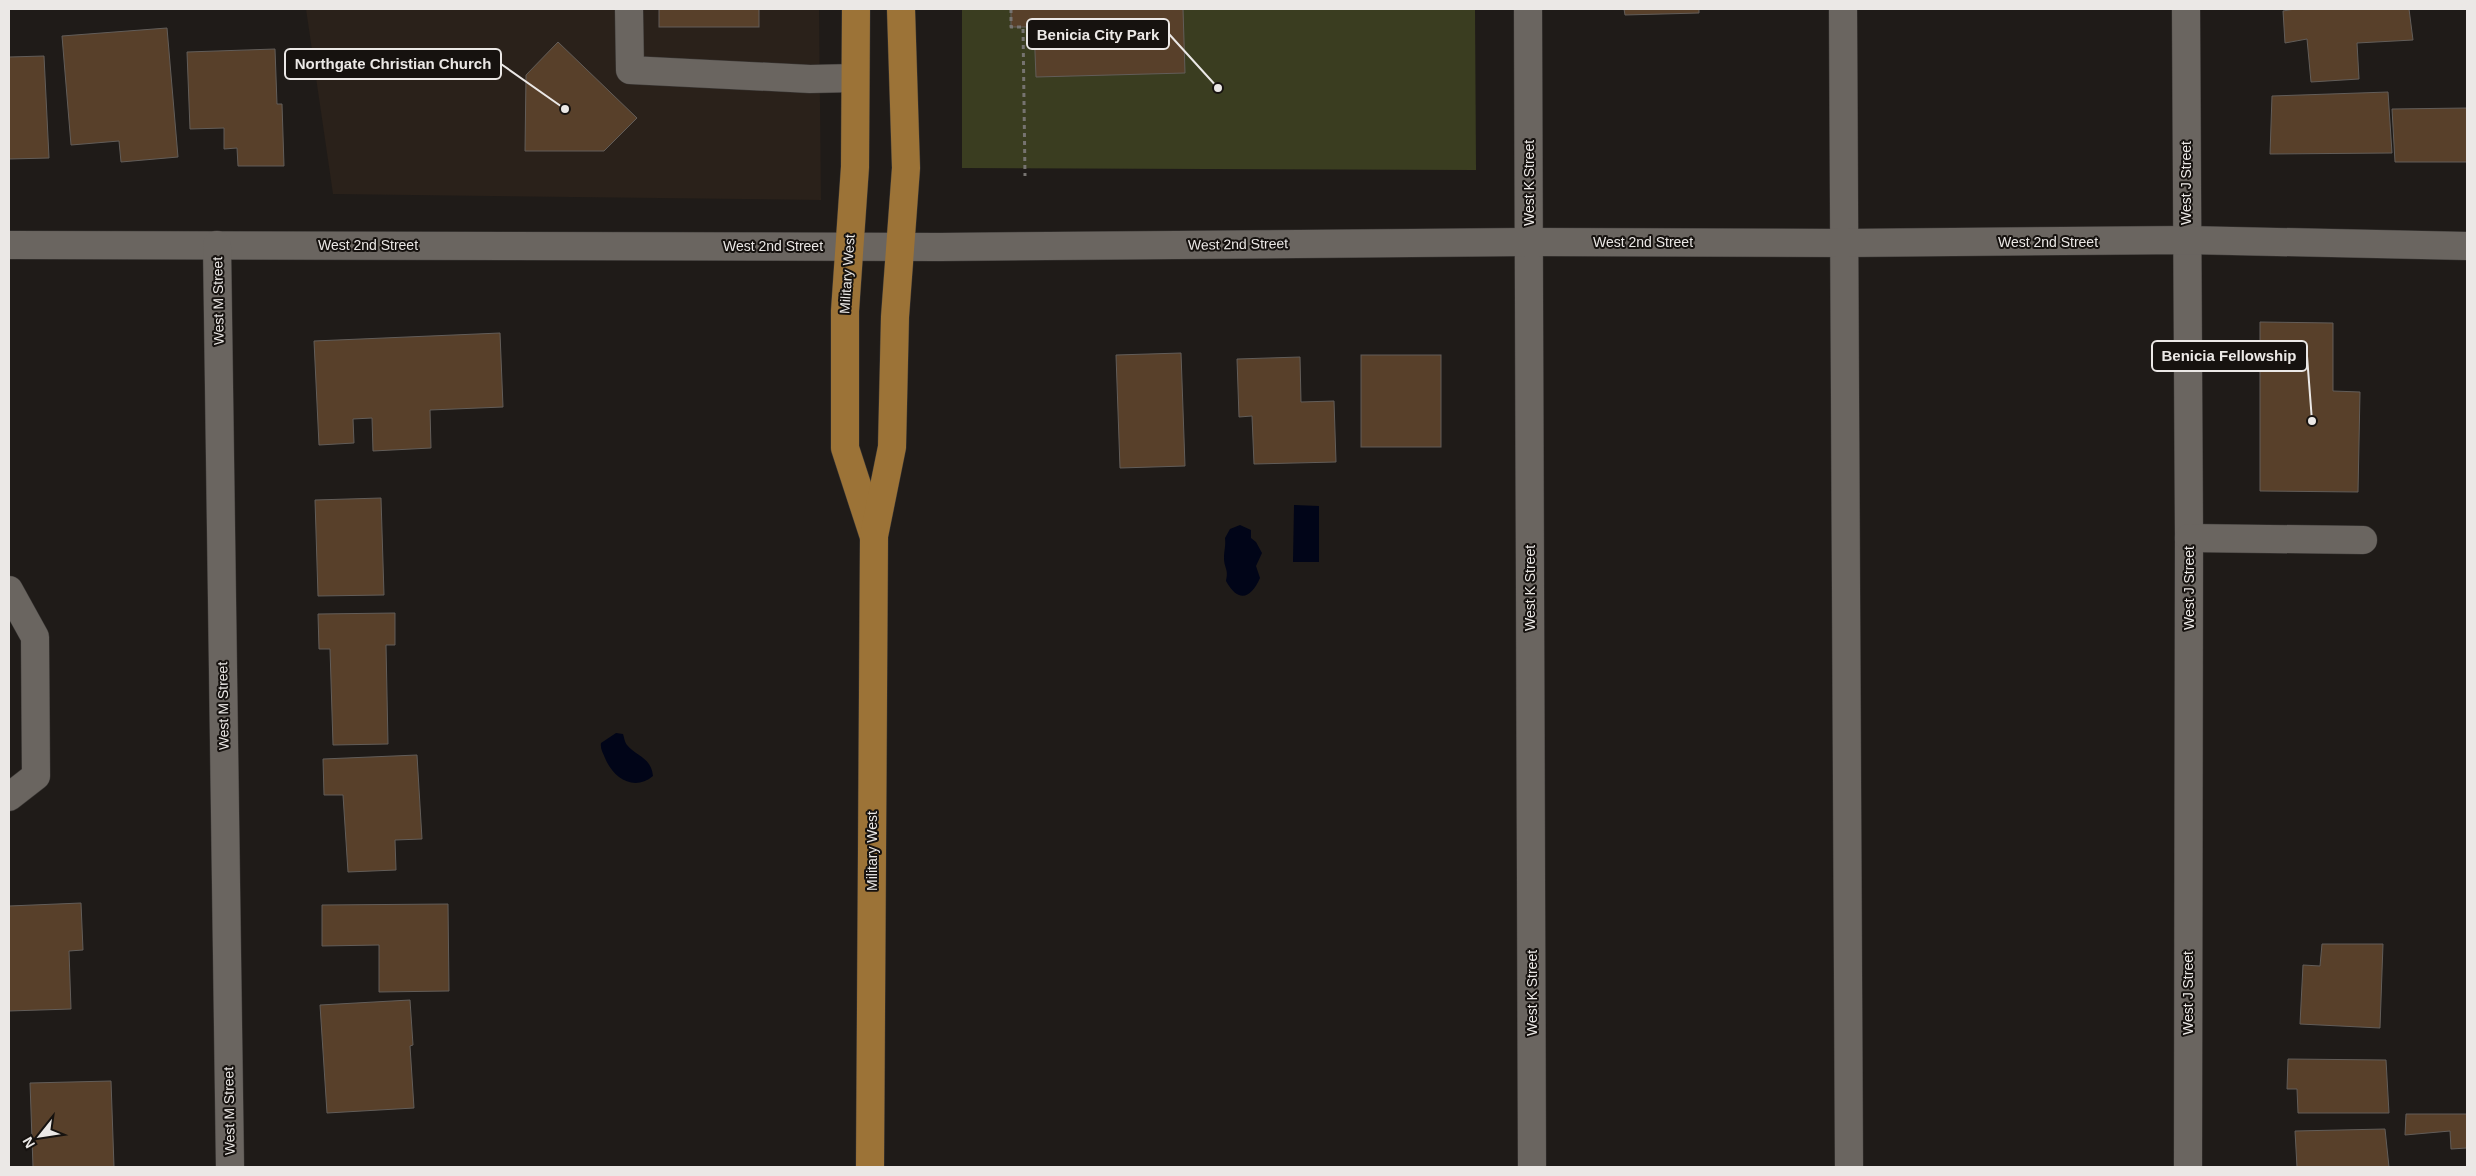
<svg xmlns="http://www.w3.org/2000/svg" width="2476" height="1176" font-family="Helvetica,sans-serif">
<rect width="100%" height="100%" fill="#1f1b18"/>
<path fill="#2a211a" d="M306 9H819L821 200 333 194Z"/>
<path fill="#3a3d20" d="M962 9H1475L1476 170 962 168Z"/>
<g fill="#010518">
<path d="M1294 505 1319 506V562H1293Z"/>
<path d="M1240 525 1251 530V538L1256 542 1262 553 1256 566 1260 578C1251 599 1238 603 1226 581 1229 569 1224 568 1224 558 1224 550 1226 546 1225 538L1230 529Z"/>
<path d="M616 733 623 734C624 737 625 743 627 745 637 757 651 757 653 776 634 792 613 778 605 758 603 753 600 749 601 743Z"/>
</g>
<g fill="#58402a" stroke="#625d59">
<rect x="659" y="9" width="100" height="18"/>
<path d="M1011 9H1183L1185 73 1036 77 1034 27H1011Z"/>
<path d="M1624 9H1699V13L1625 15Z"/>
<path d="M2295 9H2409L2413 40 2357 43 2359 79 2311 82 2307 39 2285 43 2283 11Z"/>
<path d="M167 28 178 157 121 162 119 141 71 145 62 36Z"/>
<path d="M558 42 637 118 604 151H525L526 75Z"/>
<path d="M275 49 277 104H282L284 166H238L237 148 224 149V128L190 129 187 52Z"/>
<path d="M44 56 49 158 9 159V57Z"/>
<path d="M2388 92 2392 153 2270 154 2272 96Z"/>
<path d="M2467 108V162H2395L2392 109Z"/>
<path d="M2260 322 2333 323V391L2360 392 2358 492 2260 491Z"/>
<path d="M500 333 503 407 430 410 431 448 373 451 372 418 353 419 354 443 319 445 314 341Z"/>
<path d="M1181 353 1185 466 1120 468 1116 355Z"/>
<rect x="1361" y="355" width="80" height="92"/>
<path d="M1300 357 1301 402 1334 401 1336 462 1254 464 1252 416 1239 417 1237 359Z"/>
<path d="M381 498 384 595 318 596 315 500Z"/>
<path d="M395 613V645H386L388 744 333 745 330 649H319L318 614Z"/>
<path d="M417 755 422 839 395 840 396 870 348 872 343 795H324L323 759Z"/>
<path d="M81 903 83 950 69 951 71 1009 9 1011V906Z"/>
<path d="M448 904 449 991 379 992V945L322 946V905Z"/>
<path d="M2322 944H2383L2380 1028 2300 1024 2303 965 2320 966Z"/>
<path d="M410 1000 413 1045 410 1046 414 1108 327 1113 320 1005Z"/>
<path d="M2288 1059 2386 1060 2389 1113H2298L2297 1089H2287Z"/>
<path d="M111 1081 114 1167H33L30 1083Z"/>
<path d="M2406 1114H2467V1148L2451 1149 2450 1131 2405 1135Z"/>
<path d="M2385 1129 2389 1167H2297L2295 1131Z"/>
</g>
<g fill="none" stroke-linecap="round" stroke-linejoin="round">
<defs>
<g id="minor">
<path d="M629 9 630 70 810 79 855 78"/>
<path d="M1528 9 1532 1167"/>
<path d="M1843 9 1849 1167"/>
<path d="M2186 9 2189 538 2188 1167"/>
<path d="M9 245 940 247 1530 242 1845 243 2187 240 2467 246"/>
<path d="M217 245 230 1167"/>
<path d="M2189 538 2363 540"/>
<path d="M9 590 35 637 36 776 9 797"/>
</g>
<g id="major">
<path d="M856 9 855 167 845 311V448L873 534"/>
<path d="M870 1167 874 536 892 447 895 317 906 168 901 9"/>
</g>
</defs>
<use href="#minor" stroke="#3b3836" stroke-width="29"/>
<use href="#major" stroke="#3b3836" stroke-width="29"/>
<path stroke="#767370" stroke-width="3" stroke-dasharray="4 4" stroke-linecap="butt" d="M1011 9V27H1023L1025 176"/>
<use href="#minor" stroke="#6a6560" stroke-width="28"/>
<use href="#major" stroke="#9c7337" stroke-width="28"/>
</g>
<g text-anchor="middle" stroke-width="4" stroke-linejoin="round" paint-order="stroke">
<g font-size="14" fill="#ebe8e6" stroke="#16120f">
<text transform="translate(1529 183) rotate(-90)" y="5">West K Street</text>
<text transform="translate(2186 183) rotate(-90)" y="5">West J Street</text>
<text x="1643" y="247">West 2nd Street</text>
<text x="2048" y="247">West 2nd Street</text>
<text transform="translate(1238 244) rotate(-1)" y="5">West 2nd Street</text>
<text x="368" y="250">West 2nd Street</text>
<text x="773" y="251">West 2nd Street</text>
<text transform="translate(847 274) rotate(-86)" y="5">Military West</text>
<text transform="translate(218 301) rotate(-91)" y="5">West M Street</text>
<text transform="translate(1530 588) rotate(-90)" y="5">West K Street</text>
<text transform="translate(2189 588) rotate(-90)" y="5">West J Street</text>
<text transform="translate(223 706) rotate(-91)" y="5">West M Street</text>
<text transform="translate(872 851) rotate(-90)" y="5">Military West</text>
<text transform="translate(1532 993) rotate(-90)" y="5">West K Street</text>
<text transform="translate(2188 993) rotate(-90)" y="5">West J Street</text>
<text transform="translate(229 1111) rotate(-91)" y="5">West M Street</text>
</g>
</g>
<path fill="none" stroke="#ebe8e6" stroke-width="2" d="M1218 88L1169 34M565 109L501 64M2312 421L2307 356"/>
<g fill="#ebe8e6" stroke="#16120f" stroke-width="2">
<circle cx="1218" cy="88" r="5"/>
<circle cx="565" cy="109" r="5"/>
<circle cx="2312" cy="421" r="5"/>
</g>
<g fill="#16120f" stroke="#ebe8e6" stroke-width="2">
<rect x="1027" y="19" width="142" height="30" rx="5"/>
<rect x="285" y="49" width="216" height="30" rx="5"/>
<rect x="2152" y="341" width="155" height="30" rx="5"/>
</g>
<g font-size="15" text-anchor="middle" font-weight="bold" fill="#ebe8e6">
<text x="1098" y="40">Benicia City Park</text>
<text x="393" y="69">Northgate Christian Church</text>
<text x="2229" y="361">Benicia Fellowship</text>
</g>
<rect width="2476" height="1176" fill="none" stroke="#ebe8e6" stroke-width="20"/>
<g transform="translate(40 1136) rotate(240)" stroke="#16120f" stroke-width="4" paint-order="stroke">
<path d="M0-4L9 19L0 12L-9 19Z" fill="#ebe8e6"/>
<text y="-8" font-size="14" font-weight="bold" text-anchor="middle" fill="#ebe8e6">N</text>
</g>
</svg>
